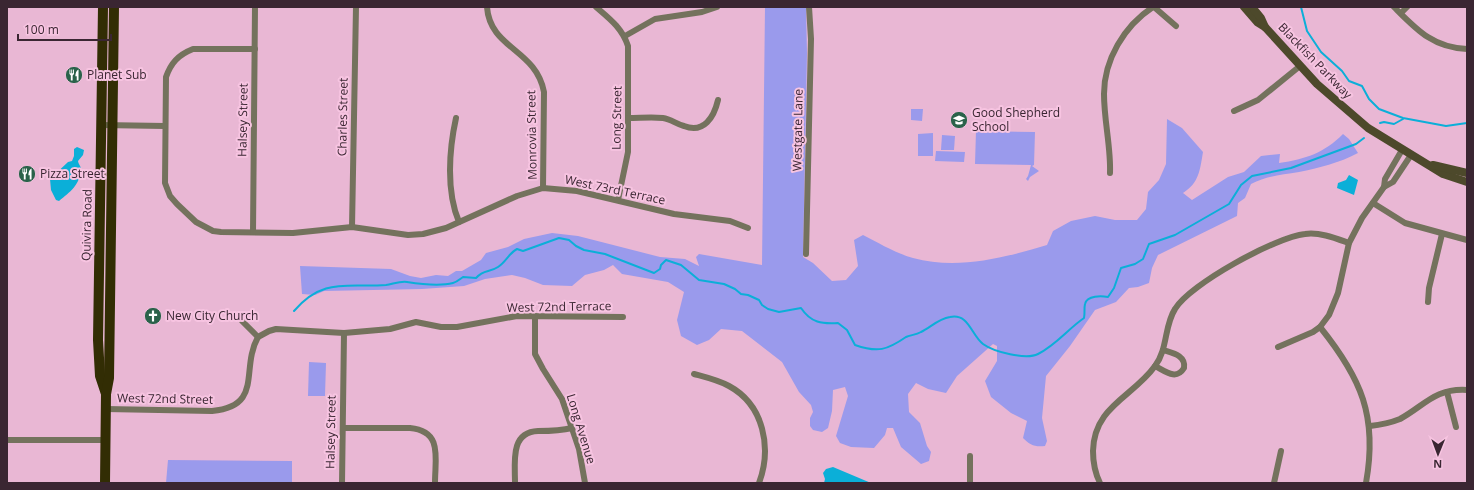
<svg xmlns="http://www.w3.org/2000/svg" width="1474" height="490" font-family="'Open Sans',sans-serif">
<rect width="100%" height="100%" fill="#e9b7d4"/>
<g fill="#9a9aec">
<path d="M765 7H806L807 53 803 257 813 263 832 281 846 280 858 266 854 240 863 235C879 243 895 253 913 258 957 270 1004 258 1047 245L1053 231 1071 221 1095 216 1115 220H1137L1146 209 1148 192 1159 180 1166 164 1167 119 1182 128 1203 152C1200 170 1199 183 1183 193L1192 200 1228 177 1244 172 1261 156 1280 154 1279 163C1306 159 1324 153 1343 134L1349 139 1358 153C1339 163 1319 168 1299 172 1281 175 1267 176 1251 184L1245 198 1238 203 1237 216 1158 255 1152 268 1149 283 1138 287 1129 288 1116 302 1095 310 1070 346 1046 376 1042 418 1047 441 1045 446C1034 447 1030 445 1023 438L1027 421 1011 413 991 397 985 381 997 361V346L993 344 957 376 946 393 928 389 916 383 908 394 909 412 920 423 927 446 931 452 929 461 921 464 901 447 893 428H887L885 435 874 448 851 447 840 443 836 436 848 396 845 387 833 390 832 411 828 428 822 432 813 430 810 426V418L813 412 811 405 799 392 782 362 742 331 721 329 709 340 697 345 681 336 677 320 684 292 668 282 622 274 613 265 604 270 585 275 572 286 543 285 525 278 512 275 485 279 464 286 422 289 324 291 315 295 302 294 300 266 391 269 410 276 421 278 436 275 448 276 456 271H462L481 260 486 253 508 247 524 239 552 233 578 236 660 257 685 259 699 266 696 257 699 254 762 265Z"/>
<path d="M911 109H923L922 121 911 120Z"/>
<path d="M976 131 1035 132 1034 165 1032 166 1039 171 1030 177 1028 181 1026 179 1028 176 1031 165 975 164Z"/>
<path d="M933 133V156H918V134Z"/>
<path d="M942 135 955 136 954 150H941Z"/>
<path d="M936 151 965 152 964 162 935 161Z"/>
<path d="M309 362 326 363 325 396H308Z"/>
<path d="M168 460 292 461V483H166Z"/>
</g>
<g fill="#0bafd8">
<path d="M77 147 84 150 83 155 78 161C78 164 81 166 81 169 80 185 70 192 59 201L56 200 51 190 50 179 68 162 72 161 74 156V149Z"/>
<path d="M1349 175 1358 180 1354 195 1337 188 1338 183 1346 180Z"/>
<path d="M833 467 871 483H883H824L825 479 823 473 826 469Z"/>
</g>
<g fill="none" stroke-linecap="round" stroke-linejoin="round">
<g stroke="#0bafd8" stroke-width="2">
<path d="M1301 7 1307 31 1321 52 1342 71 1349 81 1362 86 1369 99 1379 109 1403 118 1446 126 1467 123"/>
<path d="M1380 123 1384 122 1394 124 1403 119"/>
<path d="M294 311C323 277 347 288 386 285 393 284 400 281 407 282 420 284 441 286 453 283 457 282 460 279 463 277L476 278C484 269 489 273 498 267 506 262 509 253 517 249L523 251 559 238 569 240 576 246 584 250 605 254 654 273 660 269 661 265 666 260 681 265 699 280 724 284 735 289 741 294 748 295 759 300 762 305 768 309 779 312 801 308C811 323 822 324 838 323L847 330 855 345C878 353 887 350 906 337 910 335 916 335 921 332 931 327 938 319 950 317 969 313 971 335 983 344 994 352 1026 360 1038 354 1056 345 1068 329 1084 318 1085 313 1084 308 1085 304 1087 295 1102 296 1108 297L1114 288 1121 268 1135 264 1143 259 1149 244 1175 235 1229 204 1241 185 1252 176 1291 168 1356 144 1364 138"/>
</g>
<g stroke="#74725d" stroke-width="6">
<path d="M487 7C490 49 536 49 544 92L543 188"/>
<path d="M596 7C610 19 622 28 628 46V152L618 200"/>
<path d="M1154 7 1176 26"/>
<path d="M1394 7C1416 29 1433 48 1467 49"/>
<path d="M1401 13 1407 7"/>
<path d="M625 36 655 19 702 12 717 7"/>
<path d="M255 49H193C178 55 171 63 166 77L165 183 170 196 177 204 196 222 213 231 221 232 293 233 352 227 408 235 423 234 446 228 517 196 543 188 577 191 674 214 730 221 748 228"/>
<path d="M1234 111 1258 100 1300 66"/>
<path d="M456 118C449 150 446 191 459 222"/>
<path d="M628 118C640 118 652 117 663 118 671 119 676 124 684 126 704 134 714 117 718 100"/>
<path d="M101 125 165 126"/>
<path d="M1110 173C1111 147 1104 121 1104 94 1104 60 1124 26 1153 7"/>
<path d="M1384 187 1393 182 1411 155"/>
<path d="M1373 203 1405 223 1467 240"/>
<path d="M352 227 356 7"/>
<path d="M253 232 255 7"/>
<path d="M806 254 811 39 809 7"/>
<path d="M1428 302 1429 288 1442 234"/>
<path d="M535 316V354L543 369 562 399 579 449 585 483"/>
<path d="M242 321 258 337 269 331 276 329 344 333 390 329 416 322 441 327H457L517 316 623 317"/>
<path d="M1320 327C1361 378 1378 416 1366 483"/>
<path d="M1278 347 1313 332 1320 327 1329 315 1338 293 1349 243 1362 218 1384 187 1385 179 1402 150"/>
<path d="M1155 366C1165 371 1176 381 1184 368 1186 355 1172 353 1163 350"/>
<path d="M694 374C705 377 718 380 729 386 764 405 772 448 759 483"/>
<path d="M1447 392 1456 427"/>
<path d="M106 409 212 411C264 406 240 369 258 337"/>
<path d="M1370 426C1380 425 1390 423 1400 419 1424 406 1435 388 1467 390"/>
<path d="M343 428H410C443 431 435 458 435 483"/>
<path d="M7 440H106"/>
<path d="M342 483 344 333"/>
<path d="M515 483C515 462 510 432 538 431 550 431 560 431 572 428"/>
<path d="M970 483V456"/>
<path d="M1100 483C1095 473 1093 462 1093 451 1094 406 1133 397 1155 366 1168 349 1164 326 1175 309 1190 284 1276 237 1305 234 1320 232 1335 238 1349 243"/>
<path d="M1274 483 1281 451"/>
</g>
<g stroke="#4d492b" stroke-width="8">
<path d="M1244 7 1257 22 1265 27 1317 84 1368 128 1443 174 1467 182"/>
<path d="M1252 7 1261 18 1265 27"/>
<path d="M1433 165 1467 173"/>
</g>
<g stroke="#322d04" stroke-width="10">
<path d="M103 7 98 340 100 376 106 394"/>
<path d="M105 483 106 394 109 378 114 7"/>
</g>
</g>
<defs>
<symbol id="restaurant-disc" viewBox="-11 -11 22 22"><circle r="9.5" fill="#2a624a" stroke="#f7c4e1"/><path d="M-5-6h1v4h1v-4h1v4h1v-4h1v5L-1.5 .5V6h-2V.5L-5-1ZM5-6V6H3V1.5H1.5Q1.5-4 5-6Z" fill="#fff"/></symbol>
<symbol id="school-disc" viewBox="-11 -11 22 22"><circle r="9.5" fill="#2a624a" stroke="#f7c4e1"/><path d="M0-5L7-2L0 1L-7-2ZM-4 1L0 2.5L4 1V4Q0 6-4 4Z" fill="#fff"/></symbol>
<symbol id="church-disc" viewBox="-11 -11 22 22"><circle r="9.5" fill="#2a624a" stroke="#f7c4e1"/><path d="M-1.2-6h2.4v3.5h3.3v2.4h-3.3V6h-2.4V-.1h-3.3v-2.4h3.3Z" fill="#fff"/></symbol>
</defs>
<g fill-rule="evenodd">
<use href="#restaurant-disc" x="64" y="65" width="20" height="20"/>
<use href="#school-disc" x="949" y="110" width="20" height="20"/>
<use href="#restaurant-disc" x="17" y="164" width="20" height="20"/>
<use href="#church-disc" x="143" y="306" width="20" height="20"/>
</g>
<g text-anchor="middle" stroke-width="4" stroke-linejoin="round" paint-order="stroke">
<g font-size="12" fill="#3a2632" stroke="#f7c4e1">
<text transform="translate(1315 61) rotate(46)" y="4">Blackfish Parkway</text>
<text transform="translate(343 117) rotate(-89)" y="4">Charles Street</text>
<text transform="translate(617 118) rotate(-89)" y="4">Long Street</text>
<text transform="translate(243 120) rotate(-89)" y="4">Halsey Street</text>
<text transform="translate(798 130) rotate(-89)" y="4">Westgate Lane</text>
<text transform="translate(532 135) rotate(-91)" y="4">Monrovia Street</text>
<text transform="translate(615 190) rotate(12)" y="4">West 73rd Terrace</text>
<text transform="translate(87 225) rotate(-89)" y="4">Quivira Road</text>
<text transform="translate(559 307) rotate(-1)" y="4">West 72nd Terrace</text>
<text transform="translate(165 399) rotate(1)" y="4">West 72nd Street</text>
<text transform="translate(581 429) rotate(73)" y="4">Long Avenue</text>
<text transform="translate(331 432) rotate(-89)" y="4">Halsey Street</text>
</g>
<g font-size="12" fill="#3a2632" stroke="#f7c4e1" text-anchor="start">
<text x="87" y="79">Planet Sub</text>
<text x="972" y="117">Good Shepherd<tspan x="972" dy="14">School</tspan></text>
<text x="40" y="178">Pizza Street</text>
<text x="166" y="320">New City Church</text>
</g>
</g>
<rect width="1474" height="490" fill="none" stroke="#3a2632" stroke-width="16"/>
<g transform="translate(1438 454) rotate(181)" stroke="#f7c4e1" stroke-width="3" paint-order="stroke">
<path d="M0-3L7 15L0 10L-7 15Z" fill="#3a2632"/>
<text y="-6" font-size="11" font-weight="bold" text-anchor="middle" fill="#3a2632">N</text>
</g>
<path d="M18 34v6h93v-6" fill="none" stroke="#3a2632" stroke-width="2"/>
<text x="24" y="34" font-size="12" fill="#3a2632" stroke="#f7c4e1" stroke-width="3" paint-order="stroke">100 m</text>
</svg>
